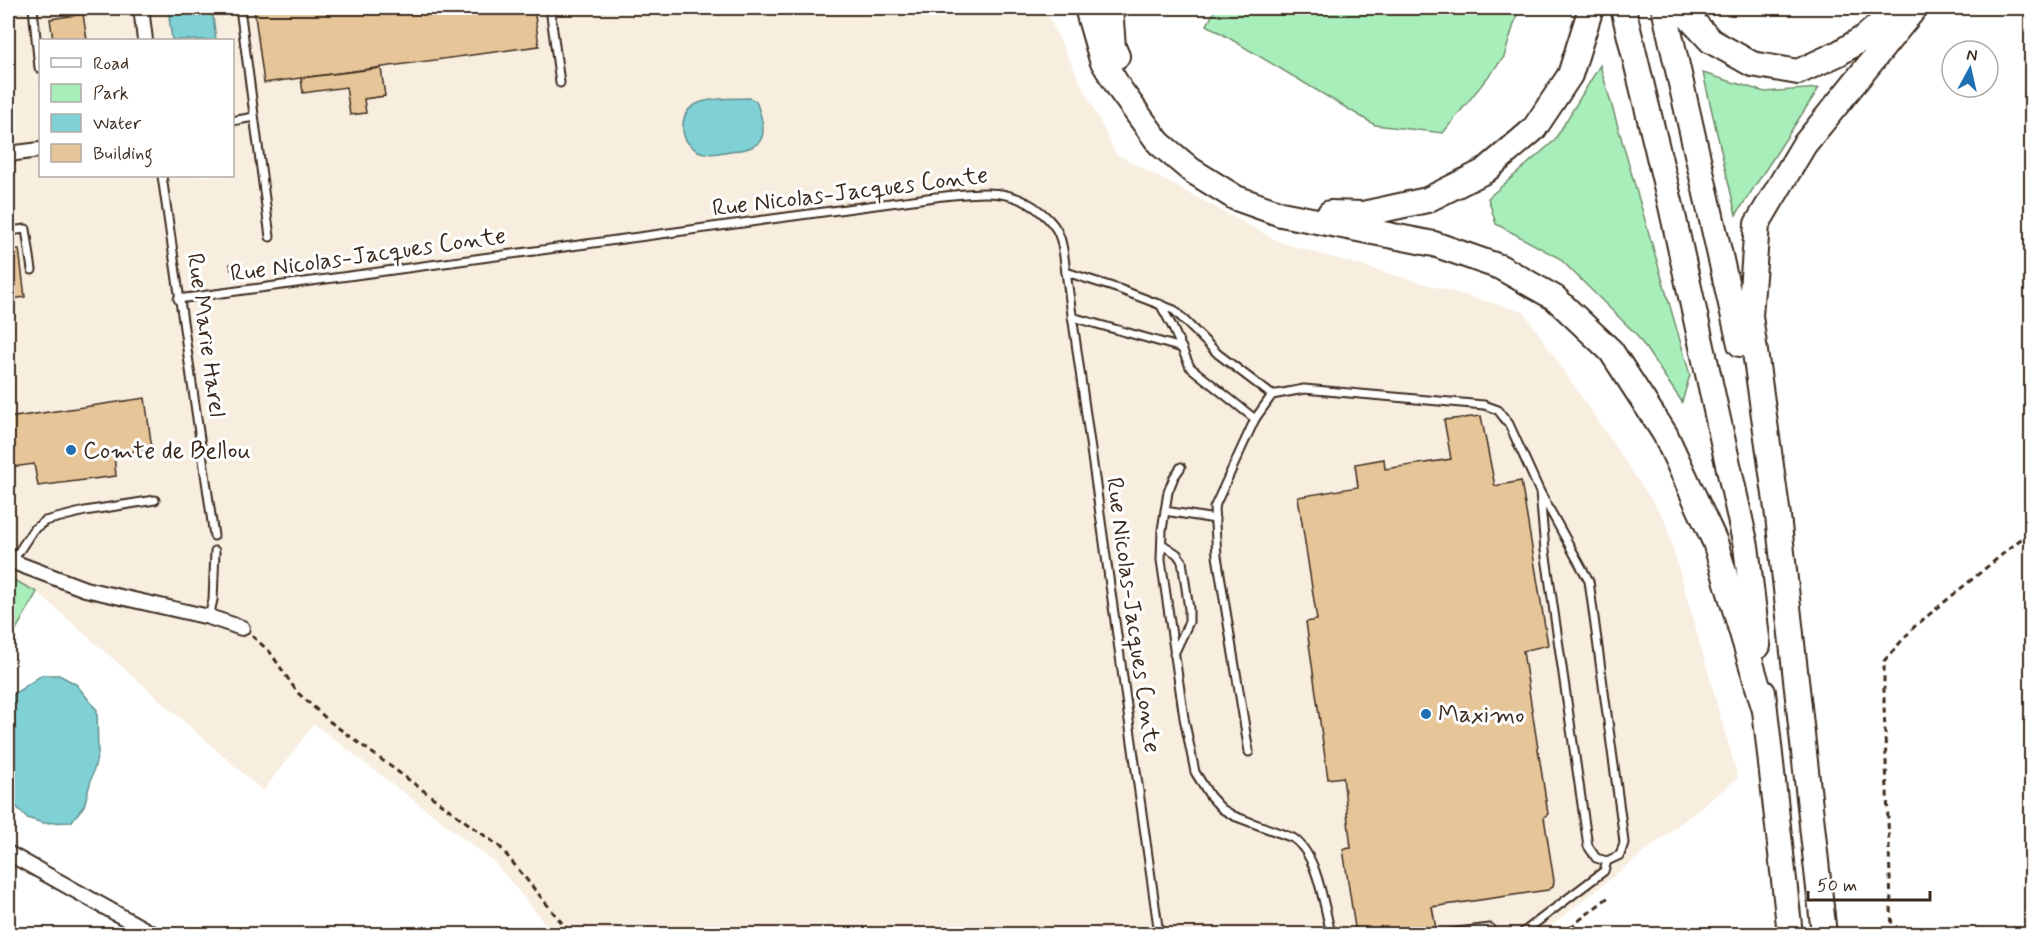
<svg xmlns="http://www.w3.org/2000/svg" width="2039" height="942" font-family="Mynerve,sans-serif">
<rect width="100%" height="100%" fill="#fff"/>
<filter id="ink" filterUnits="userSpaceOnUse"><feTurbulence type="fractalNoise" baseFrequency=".0167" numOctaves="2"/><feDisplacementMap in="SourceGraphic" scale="12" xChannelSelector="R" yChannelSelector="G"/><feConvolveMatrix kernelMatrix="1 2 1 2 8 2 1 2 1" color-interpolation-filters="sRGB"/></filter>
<g filter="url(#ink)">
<path fill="#f8eee0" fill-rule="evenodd" d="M8 8H1044L1116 154 1282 243 1524 312 1665 520 1738 778 1541 934H554L493 861 314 724 263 791 37 592 8 577ZM40 40H232V176H40Z"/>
<g fill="#a8eebb" stroke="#728c6c" stroke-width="1.5">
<path d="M1216 8H1519L1504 57 1443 133 1375 125 1207 25Z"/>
<path d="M1600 65 1690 375 1682 402 1636 334 1559 258 1496 224 1488 198 1554 141Z"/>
<path d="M1703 73 1765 92 1819 88 1736 215Z"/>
<path d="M8 577 37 592 8 644Z"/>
</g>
<g fill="#7fd1d5" stroke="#648e8c" stroke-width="1.5">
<path d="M168 8H212L216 40H172Z"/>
<path d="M749 98 756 101C760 112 769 136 757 144 749 150 739 150 730 151 719 153 708 156 698 151 689 146 683 139 683 129 681 94 724 99 749 98Z"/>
<path d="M42 675H59L76 684 97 710 98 754 84 806 71 822 43 823 27 818 10 800 8 778V727L14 694Z"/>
</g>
<g fill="#e6c598" stroke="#3b2a1e" stroke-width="1.5">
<path d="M254 8H534L539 46 264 83Z"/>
<path d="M83 14 87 40H53L50 19Z"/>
<path d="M381 68 385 96 364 99 366 113 350 115 346 87 303 93 301 78Z"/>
<path d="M19 249 25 297 8 300V251Z"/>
<path d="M240 262 241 268 231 270 230 264Z"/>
<path d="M145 398 152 449 114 454 116 476 38 486 34 464 13 467 8 418Z"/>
<path d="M1481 416 1495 486 1521 481 1548 645 1523 651 1548 814 1544 817 1554 881 1553 887 1548 890 1432 907 1437 934H1356L1343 849 1351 848 1343 777 1328 779 1306 622 1317 620 1298 497 1358 487 1355 464 1384 459 1385 469 1451 459 1444 420Z"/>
</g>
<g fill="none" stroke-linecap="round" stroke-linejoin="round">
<defs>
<g id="lane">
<path d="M33 8 39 68"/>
<path d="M240 8 270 237"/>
<path d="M550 8 560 83"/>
<path d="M232 121 254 117"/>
<path d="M162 176 214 536"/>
<path d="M8 231 26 229 32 270"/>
<path d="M1066 272 1119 289 1174 310 1218 354 1272 395"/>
<path d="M178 299 935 197C974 193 1010 185 1042 213 1049 219 1056 226 1059 235 1064 246 1064 260 1066 272L1159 934"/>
<path d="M1160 304 1172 326 1190 367 1255 419"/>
<path d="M1072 317 1182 348"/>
<path d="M1181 467 1174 477 1168 492 1162 530 1161 560 1184 718 1195 772 1210 796 1222 809 1234 816 1293 838C1317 854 1323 902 1330 929L1329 934"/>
<path d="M1165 511 1215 519"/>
<path d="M1162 544 1177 554 1182 561 1189 609V622L1174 654"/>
<path d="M12 562 33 530 45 521 85 511 155 500"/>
<path d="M209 617 213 600 215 551"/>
<path d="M1249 752 1217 556 1214 508 1255 419 1272 395 1304 389 1484 405 1498 410 1509 424 1540 492 1589 581 1622 825 1624 843 1620 855 1607 861 1596 858 1588 846 1545 550 1540 492"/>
<path d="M1442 934 1490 928 1491 934"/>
<path d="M1521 934 1604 871 1607 861"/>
</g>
<g id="street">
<path d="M141 8 145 40"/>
<path d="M8 154 40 150"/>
<path d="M8 560 85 589 209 617 242 628"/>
<path d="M8 853 153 934"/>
</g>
<g id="highway">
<path d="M1087 8 1102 60 1121 91 1159 143 1191 170 1236 198 1281 214 1434 244 1500 267 1555 298 1611 351 1665 434 1715 542 1764 707"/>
<path d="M1110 8 1113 47 1117 56"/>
<path d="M1623 8 1671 206 1746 546 1758 646"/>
<path d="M1664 8 1740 344"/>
<path d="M1683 8 1685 13 1711 41 1752 64 1798 72 1839 53 1865 37 1890 15 1894 8"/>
<path d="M1330 213 1363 214 1427 200 1485 171 1534 129 1570 75 1591 8"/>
<path d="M1763 692 1790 934"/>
<path d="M1824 934 1778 516 1750 316 1757 224 1804 145 1915 8"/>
</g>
</defs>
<use href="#lane" stroke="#3b2a1e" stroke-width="11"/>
<use href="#street" stroke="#3b2a1e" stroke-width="18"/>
<use href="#highway" stroke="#3b2a1e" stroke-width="28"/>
<g stroke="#3b2a1e" stroke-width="3" stroke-dasharray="6 4.5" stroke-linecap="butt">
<path d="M252 636 270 652 297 692 329 721 500 847 571 934"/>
<path d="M1562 934 1611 895"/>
<path d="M1892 934 1884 705V661L1914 627 2032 530"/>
</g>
<use href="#lane" stroke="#fff" stroke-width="7"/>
<use href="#street" stroke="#fff" stroke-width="14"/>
<use href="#highway" stroke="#fff" stroke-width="24"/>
</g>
</g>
<g fill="#1f6fb2" stroke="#fff" stroke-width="2">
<circle cx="71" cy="450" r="6"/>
<circle cx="1426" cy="714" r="6"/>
</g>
<g text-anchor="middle" stroke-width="6" stroke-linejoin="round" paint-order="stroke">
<g font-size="24" fill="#3b2a1e" stroke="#fff">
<text transform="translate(850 191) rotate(-7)" y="8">Rue Nicolas-Jacques Conte</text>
<text transform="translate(368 254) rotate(-8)" y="8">Rue Nicolas-Jacques Conte</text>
<text transform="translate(207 335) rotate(82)" y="8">Rue Marie Harel</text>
<text transform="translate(1134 615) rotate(82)" y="8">Rue Nicolas-Jacques Conte</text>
</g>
<g font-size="24" fill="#3b2a1e" stroke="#fff" text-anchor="start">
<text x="83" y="458">Comte de Bellou</text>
<text x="1438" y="722">Maximo</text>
</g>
</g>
<rect width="2039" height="942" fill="none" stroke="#fff" stroke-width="30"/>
<rect x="15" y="15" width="2009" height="912" fill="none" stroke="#3b2a1e" stroke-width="2" filter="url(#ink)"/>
<rect x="39" y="39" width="195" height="138" fill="#ffffff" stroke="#b1aaa5" stroke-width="1.5"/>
<rect x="51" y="58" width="30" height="9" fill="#ffffff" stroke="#b1aaa5" stroke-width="1.5"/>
<text x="93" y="69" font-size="18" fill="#3b2a1e">Road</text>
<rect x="51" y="84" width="30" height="18" fill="#a8eebb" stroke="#b1aaa5" stroke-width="1.5"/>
<text x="93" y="99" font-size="18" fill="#3b2a1e">Park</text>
<rect x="51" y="114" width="30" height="18" fill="#7fd1d5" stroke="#b1aaa5" stroke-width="1.5"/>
<text x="93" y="129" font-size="18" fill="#3b2a1e">Water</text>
<rect x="51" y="144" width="30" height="18" fill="#e6c598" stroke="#b1aaa5" stroke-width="1.5"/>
<text x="93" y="159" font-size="18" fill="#3b2a1e">Building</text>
<g transform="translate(1970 69) rotate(8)"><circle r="28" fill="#ffffff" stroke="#b1aaa5" stroke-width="1.5"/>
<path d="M0-4.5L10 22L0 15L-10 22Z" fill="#1f6fb2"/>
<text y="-9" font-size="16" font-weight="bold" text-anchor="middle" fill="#3b2a1e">N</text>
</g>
<path d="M1808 891v9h122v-9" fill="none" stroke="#3b2a1e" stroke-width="3"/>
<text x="1817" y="891" font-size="18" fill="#3b2a1e" stroke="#ffffff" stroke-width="4.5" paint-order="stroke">50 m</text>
</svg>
